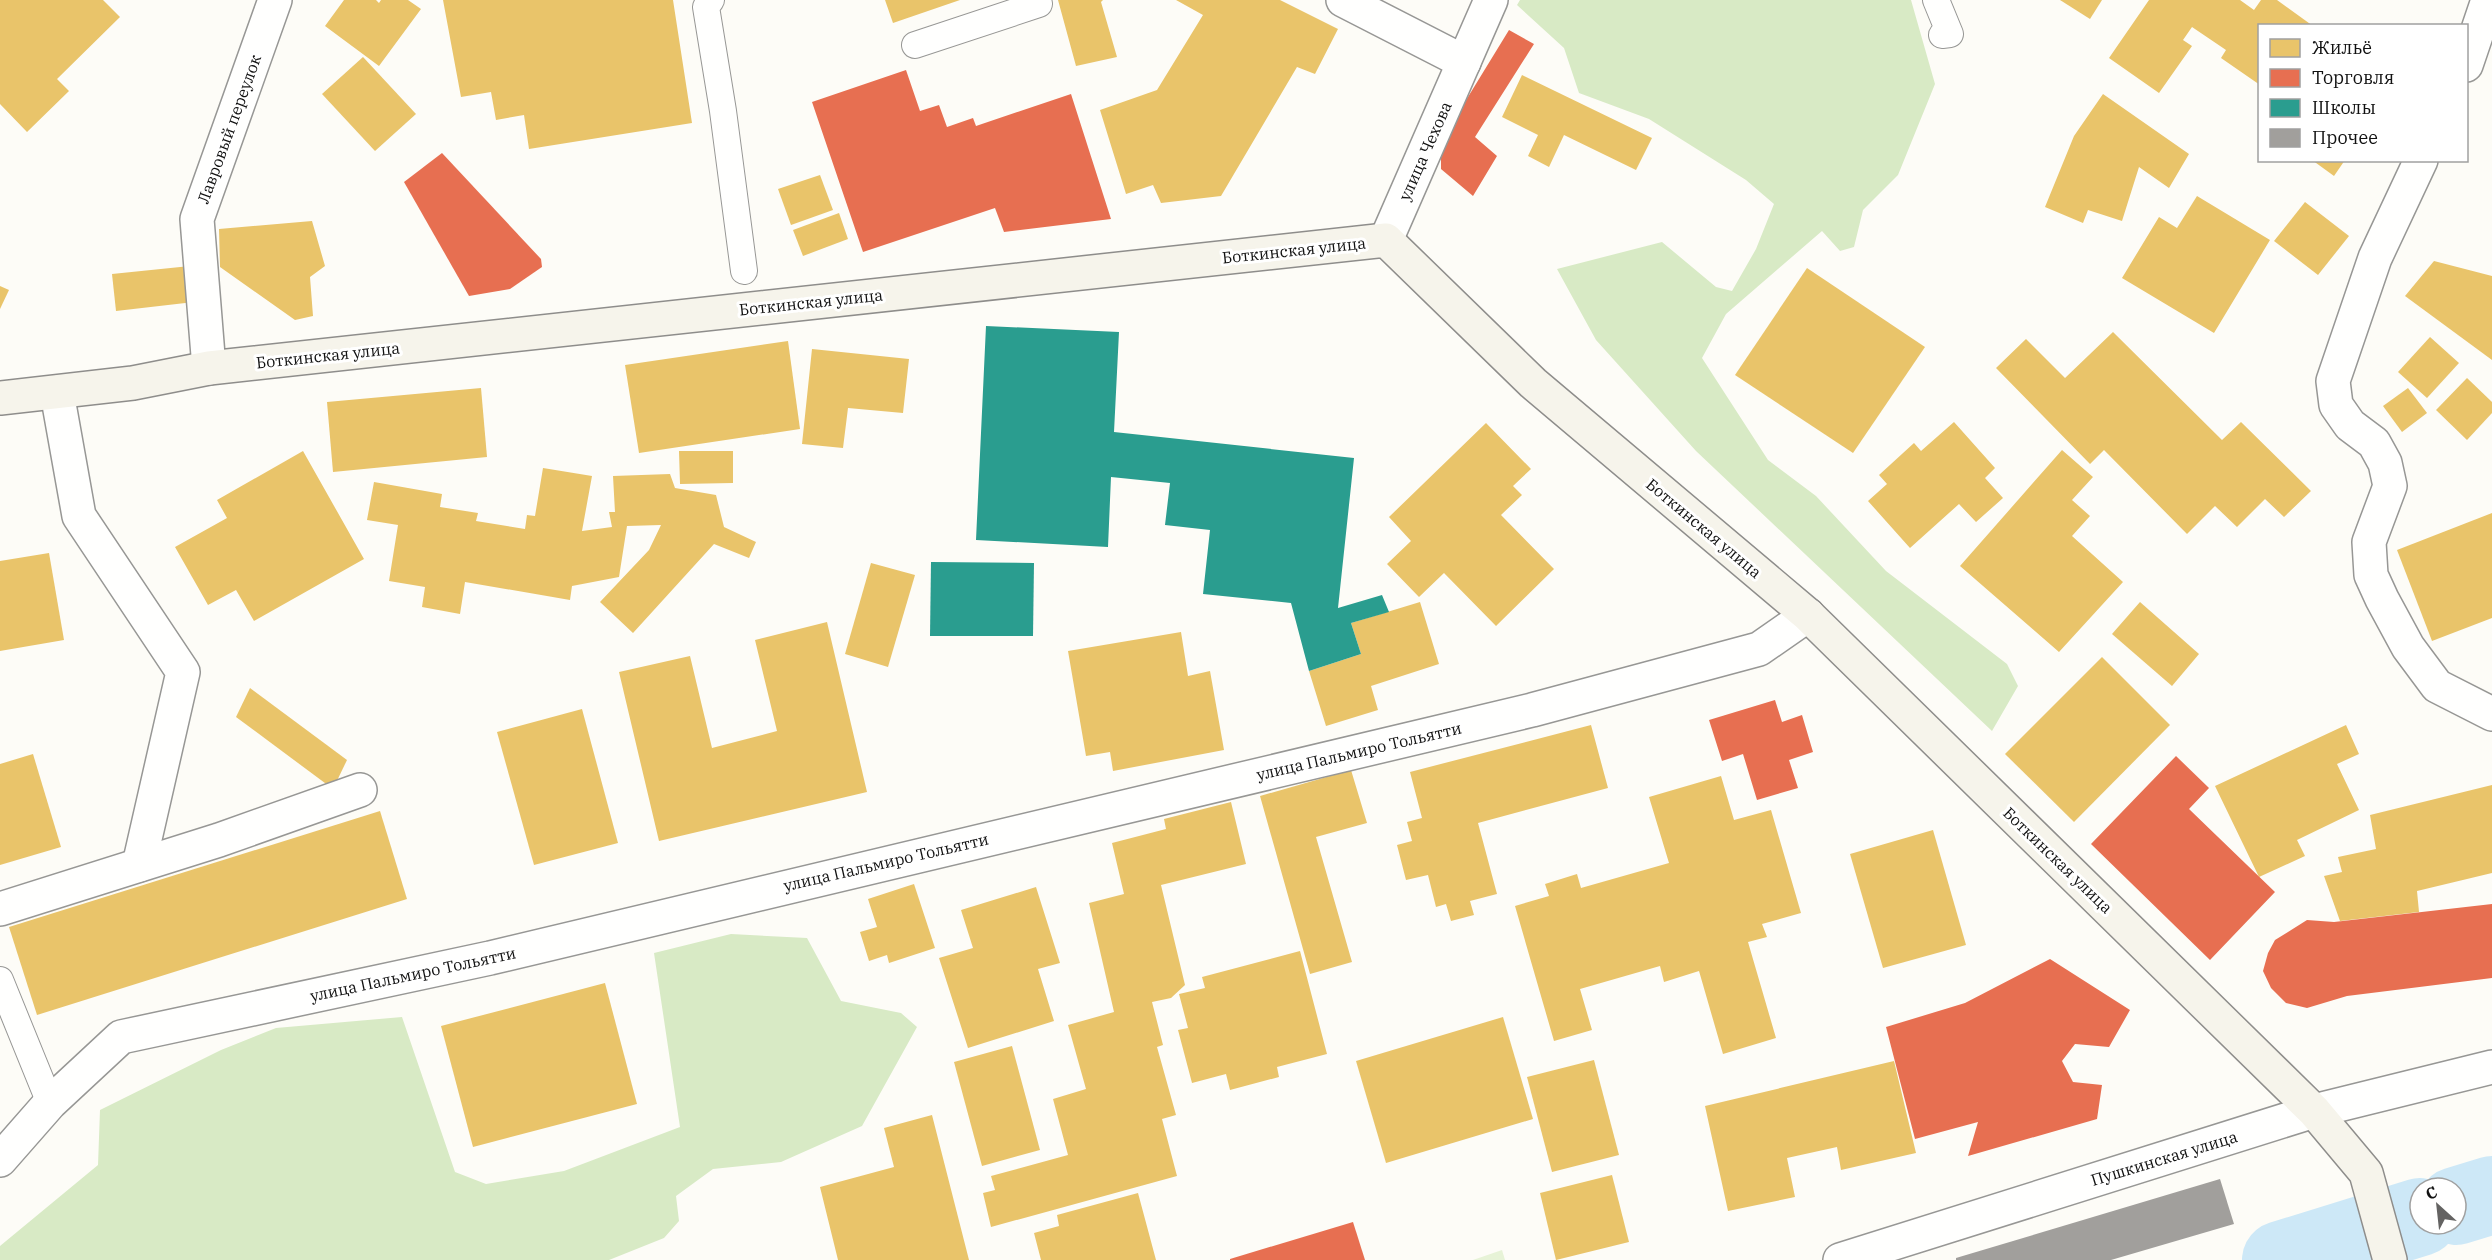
<svg xmlns="http://www.w3.org/2000/svg" width="2492" height="1260" font-family="'IBM Plex Serif',serif">
<rect width="100%" height="100%" fill="#fdfcf7"/>
<path fill="#e7f3d7" d="M1502 1250 1505 1260H1473Z"/>
<g fill="#d8eac5">
<path d="M1520 0H1911L1935 84 1898 175 1863 210 1854 247 1840 251 1822 231 1726 314 1702 358 1768 460 1816 496 1886 571 2007 664 2018 686 1992 731 1696 451 1596 340 1557 269 1662 242 1716 287 1732 291 1756 249 1774 204 1746 180 1649 119 1579 93 1564 48 1517 5Z"/>
<path d="M731 934 807 938 841 1001 901 1013 917 1027 862 1126 781 1162 713 1169 676 1196 679 1221 664 1238 609 1260H0V1246L98 1165 100 1110 221 1050 276 1028 402 1017 455 1172 486 1184 564 1171 680 1127 654 953Z"/>
</g>
<g fill="#e9c46a">
<path d="M0 0H103L120 17 57 79 69 91 27 132 0 104Z"/>
<path d="M344 0H376L379 3 381 0H408L421 9 379 66 325 26Z"/>
<path d="M443 0H673L692 123 529 149 524 115 496 120 491 92 461 97Z"/>
<path d="M885 0H960L893 23Z"/>
<path d="M1058 0H1103L1101 2 1117 57 1076 66Z"/>
<path d="M1176 0H1280L1338 29 1315 74 1297 67 1221 196 1161 203 1153 185 1126 194 1100 110 1157 90 1203 15Z"/>
<path d="M2060 0H2102L2090 19Z"/>
<path d="M2149 0H2240L2254 10 2261 0H2277L2313 26H2260V85L2221 58 2226 50 2192 27 2183 40 2192 46 2159 93 2109 58Z"/>
<path d="M363 57 416 114 375 151 322 94Z"/>
<path d="M1522 75 1652 138 1636 170 1564 135 1549 167 1528 156 1538 135 1502 117Z"/>
<path d="M2103 94 2189 154 2169 188 2139 167 2122 221 2088 210 2083 223 2045 207 2074 136Z"/>
<path d="M2312 160H2345L2334 176Z"/>
<path d="M820 175 833 210 791 225 778 189Z"/>
<path d="M2197 196 2270 240 2214 333 2122 278 2159 217 2177 228Z"/>
<path d="M2305 202 2349 236 2318 275 2274 241Z"/>
<path d="M839 213 848 239 803 256 793 230Z"/>
<path d="M312 221 325 266 310 277 313 316 295 320 220 267 219 229Z"/>
<path d="M2434 261 2492 276V360L2405 296Z"/>
<path d="M190 266 194 302 116 311 112 274Z"/>
<path d="M1807 268 1925 347 1853 453 1735 375Z"/>
<path d="M0 286 9 290 0 309Z"/>
<path d="M2113 332 2222 440 2241 422 2311 491 2284 517 2265 499 2237 527 2215 506 2187 534 2104 450 2090 464 1996 368 2026 339 2065 378Z"/>
<path d="M2430 337 2459 363 2427 398 2398 372Z"/>
<path d="M788 341 800 429 639 453 625 365Z"/>
<path d="M812 349 909 359 903 413 848 408 843 448 802 444Z"/>
<path d="M2467 378 2492 402V413L2467 440 2436 410Z"/>
<path d="M481 388 487 457 333 472 327 402Z"/>
<path d="M2408 388 2427 413 2402 432 2383 406Z"/>
<path d="M1954 422 1995 468 1985 478 2003 498 1976 522 1959 504 1910 548 1868 501 1887 484 1879 475 1914 443 1921 451Z"/>
<path d="M1486 423 1531 469 1513 486 1522 495 1501 515 1554 569 1496 626 1444 573 1419 597 1387 564 1411 541 1389 517Z"/>
<path d="M2062 450 2093 477 2072 500 2090 516 2072 536 2123 582 2059 652 1960 566Z"/>
<path d="M303 451 364 559 254 621 236 590 208 605 175 547 227 518 217 500Z"/>
<path d="M679 451H733V483L680 484Z"/>
<path d="M543 468 592 476 582 531 612 527 609 512H615L613 476 670 474 675 488 716 495 724 527 756 542 749 558 714 544 633 633 600 602 649 550 661 525 627 526 619 577 572 586 570 600 465 582 460 614 422 607 425 587 389 581 398 525 367 520 374 482 442 494 440 507 478 513 476 521 525 529 527 515 535 516Z"/>
<path d="M2492 513V618L2432 641 2397 550Z"/>
<path d="M49 553 64 640 0 651V561Z"/>
<path d="M871 563 915 575 888 667 845 654Z"/>
<path d="M1420 602 1439 664 1371 686 1378 710 1326 726 1309 671 1361 654 1351 623Z"/>
<path d="M2140 602 2199 654 2172 686 2112 634Z"/>
<path d="M827 622 867 792 659 841 619 672 690 656 712 748 777 731 755 640Z"/>
<path d="M1181 632 1188 676 1210 671 1224 750 1113 771 1110 752 1086 756 1068 651Z"/>
<path d="M2102 657 2170 725 2074 822 2005 754Z"/>
<path d="M250 688 347 760 333 789 236 717Z"/>
<path d="M582 709 618 843 534 865 497 732Z"/>
<path d="M1591 725 1608 788 1478 823 1497 894 1470 901 1474 915 1451 921 1446 904 1436 907 1428 875 1406 880 1397 845 1412 841 1407 822 1422 818 1410 772Z"/>
<path d="M2346 725 2359 754 2337 764 2359 810 2297 840 2305 856 2259 877 2215 786Z"/>
<path d="M33 754 61 847 0 865V764Z"/>
<path d="M1351 770 1367 823 1316 837 1352 962 1310 974 1260 796Z"/>
<path d="M1721 776 1734 820 1771 810 1801 913 1762 924 1767 937 1748 942 1776 1038 1723 1054 1699 971 1664 982 1660 966 1580 989 1592 1030 1554 1041 1515 906 1549 896 1545 884 1577 874 1581 888 1669 863 1649 797Z"/>
<path d="M2492 785V873L2417 891 2419 912 2340 921 2324 876 2342 872 2338 857 2376 849 2370 815Z"/>
<path d="M1231 802 1246 864 1161 885 1185 985 1171 998 1152 1002 1163 1045 1157 1047 1176 1115 1162 1119 1177 1176 991 1227 983 1193 995 1190 991 1176 1068 1155 1053 1099 1086 1089 1068 1025 1114 1012 1089 903 1124 894 1112 843 1166 829 1164 819Z"/>
<path d="M380 811 407 899 37 1015 9 927Z"/>
<path d="M1933 830 1966 945 1883 968 1850 854Z"/>
<path d="M914 884 935 948 889 963 887 955 869 961 860 932 877 927 868 899Z"/>
<path d="M1036 887 1060 963 1038 969 1054 1021 968 1048 939 958 973 948 961 910Z"/>
<path d="M1300 951 1327 1054 1277 1067 1279 1077 1230 1090 1226 1074 1192 1083 1178 1030 1188 1028 1179 994 1205 988 1202 977Z"/>
<path d="M605 983 637 1104 473 1147 441 1026Z"/>
<path d="M1503 1017 1533 1119 1386 1163 1356 1061Z"/>
<path d="M1012 1046 1040 1150 982 1166 954 1062Z"/>
<path d="M1594 1060 1619 1155 1552 1172 1527 1077Z"/>
<path d="M1894 1061 1916 1153 1841 1170 1837 1147 1787 1158 1795 1197 1728 1211 1705 1106Z"/>
<path d="M932 1115 969 1260H838L820 1187 894 1167 884 1128Z"/>
<path d="M1612 1175 1629 1242 1556 1260 1540 1193Z"/>
<path d="M1138 1193 1156 1260H1041L1034 1233 1059 1226 1057 1215Z"/>
</g>
<g fill="#e76f51">
<path d="M1509 30 1534 44 1475 137 1497 156 1473 196 1441 169V141Z"/>
<path d="M906 70 920 111 939 105 947 127 973 118 976 126 1071 94 1111 219 1004 232 995 208 863 252 812 102Z"/>
<path d="M442 153 541 259 542 267 510 289 469 296 404 182Z"/>
<path d="M1775 700 1782 722 1802 715 1813 752 1789 760 1798 788 1757 800 1743 754 1722 761 1709 720Z"/>
<path d="M2176 756 2209 788 2189 809 2275 892 2210 960 2091 844Z"/>
<path d="M2492 904V978L2347 996 2307 1008 2286 1003 2271 988 2263 971 2268 953 2275 940 2307 920 2334 922Z"/>
<path d="M2050 959 2130 1010 2109 1047 2075 1044 2062 1061 2073 1082 2102 1085 2097 1119 1968 1156 1978 1122 1915 1139 1886 1027 1965 1003Z"/>
<path d="M1353 1222 1365 1260H1230V1259Z"/>
</g>
<g fill="#2a9d8f">
<path d="M986 326 1119 332 1114 432 1354 458 1338 608 1382 595 1389 612 1351 623 1361 654 1309 671 1291 603 1203 594 1210 530 1165 525 1170 483 1111 477 1108 547 976 540Z"/>
<path d="M931 562 1034 563 1033 636H930Z"/>
</g>
<g fill="none" stroke-linecap="round" stroke-linejoin="round">
<g stroke="#cde8f7" stroke-width="78">
<path d="M2456 1206 2492 1195"/>
<path d="M2281 1260 2420 1217"/>
</g>
</g>
<path fill="#a19f9c" d="M2220 1179 2234 1224 2111 1260H1956V1258Z"/>
<g fill="none" stroke-linecap="round" stroke-linejoin="round">
<defs>
<g id="service">
<path d="M711 0 706 7 723 111 744 271"/>
<path d="M1936 0 1950 34 1942 35"/>
<path d="M915 45 1039 4 1038 0"/>
<path d="M0 980 50 1103"/>
</g>
<g id="pedestrian">
<path d="M209 368 197 219 275 0"/>
<path d="M59 392V404L79 516 183 672 139 865"/>
<path d="M1840 1260 2314 1111 2492 1067"/>
</g>
<g id="minor">
<path d="M1343 0 1464 62"/>
<path d="M2466 65 2488 0"/>
<path d="M2421 160 2375 258 2333 381 2336 405 2350 425 2374 443 2385 463 2390 486 2369 542 2371 575 2382 599 2408 647 2437 686 2492 714"/>
<path d="M1386 240 1491 0"/>
<path d="M0 909 219 840 360 790"/>
<path d="M0 1160 50 1103 121 1037 490 958 1532 710 1759 649 1808 615"/>
</g>
<path id="secondary" d="M0 398 133 383 209 368 1386 240 1533 383 1808 615 2314 1111 2366 1173 2390 1260"/>
</defs>
<use href="#service" stroke="#979795" stroke-width="28"/>
<use href="#pedestrian" stroke="#979795" stroke-width="36"/>
<use href="#minor" stroke="#979795" stroke-width="36"/>
<use href="#secondary" stroke="#8e8d8b" stroke-width="36"/>
<use href="#service" stroke="#fffffe" stroke-width="26"/>
<use href="#pedestrian" stroke="#fffffe" stroke-width="33"/>
<use href="#minor" stroke="#fffffe" stroke-width="33"/>
<use href="#secondary" stroke="#f6f4eb" stroke-width="33"/>
</g>
<g text-anchor="middle" stroke-width="6" stroke-linejoin="round" paint-order="stroke">
<g font-size="16" fill="#111" stroke="#fff">
<text transform="translate(229 129) rotate(-70)" y="6">Лавровый переулок</text>
<text transform="translate(1425 151) rotate(-66)" y="6">улица Чехова</text>
<text transform="translate(1294 250) rotate(-6)" y="6">Боткинская улица</text>
<text transform="translate(811 302) rotate(-6)" y="6">Боткинская улица</text>
<text transform="translate(328 355) rotate(-6)" y="6">Боткинская улица</text>
<text transform="translate(1704 528) rotate(40)" y="6">Боткинская улица</text>
<text transform="translate(1359 751) rotate(-13)" y="6">улица Пальмиро Тольятти</text>
<text transform="translate(2058 860) rotate(44)" y="6">Боткинская улица</text>
<text transform="translate(886 862) rotate(-13)" y="6">улица Пальмиро Тольятти</text>
<text transform="translate(413 974) rotate(-12)" y="6">улица Пальмиро Тольятти</text>
<text transform="translate(2164 1158) rotate(-17)" y="6">Пушкинская улица</text>
</g>
</g>
<rect x="2258" y="24" width="210" height="138" fill="#ffffff" stroke="#a0a0a0" stroke-width="1.5"/>
<rect x="2270" y="39" width="30" height="18" fill="#e9c46a" stroke="#a0a0a0" stroke-width="1.5"/>
<text x="2312" y="54" font-size="18" fill="#111111">Жильё</text>
<rect x="2270" y="69" width="30" height="18" fill="#e76f51" stroke="#a0a0a0" stroke-width="1.5"/>
<text x="2312" y="84" font-size="18" fill="#111111">Торговля</text>
<rect x="2270" y="99" width="30" height="18" fill="#2a9d8f" stroke="#a0a0a0" stroke-width="1.5"/>
<text x="2312" y="114" font-size="18" fill="#111111">Школы</text>
<rect x="2270" y="129" width="30" height="18" fill="#a19f9c" stroke="#a0a0a0" stroke-width="1.5"/>
<text x="2312" y="144" font-size="18" fill="#111111">Прочее</text>
<g transform="translate(2438 1206) rotate(333)"><circle r="28" fill="#ffffff" stroke="#a0a0a0" stroke-width="1.5"/>
<path d="M0-4.5L10 22L0 15L-10 22Z" fill="#646362"/>
<text y="-9" font-size="16" font-weight="bold" text-anchor="middle" fill="#111111">С</text>
</g>
</svg>
